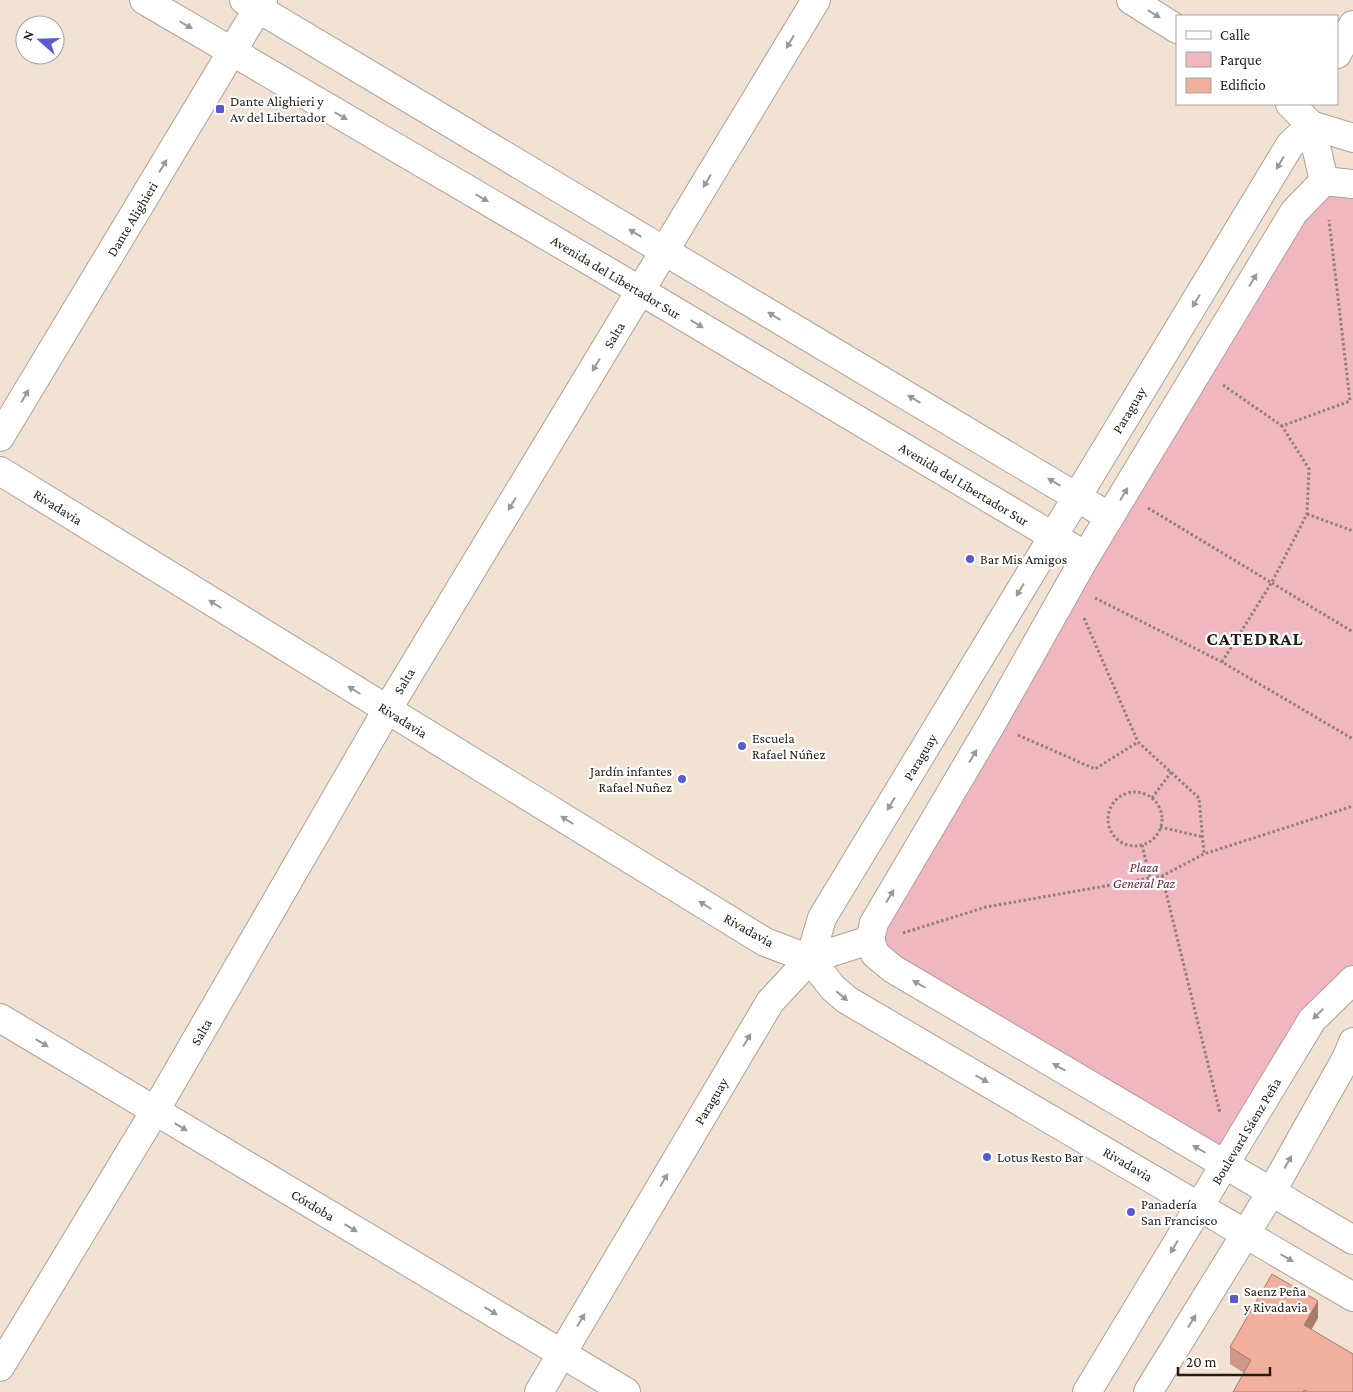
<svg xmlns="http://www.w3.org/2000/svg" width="1353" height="1392" font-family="'Crimson Pro',serif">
<rect width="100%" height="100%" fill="#f2e2d4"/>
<path fill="#f1b7c1" d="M1353 184V980L1226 1165 893 969 874 923 1294 212Z"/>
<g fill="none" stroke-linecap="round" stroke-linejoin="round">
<defs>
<g id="minor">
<path d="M1131 0 1177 29"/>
<path d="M1337 54 1353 25"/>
<path d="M1290 104 1311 125"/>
<path d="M0 437 263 0"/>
<path d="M0 471 765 942 810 959 770 1002 539 1392"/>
<path d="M0 1018 626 1392"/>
<path d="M0 1367 155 1111 387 710 816 0"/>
</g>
<g id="secondary">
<path d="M144 0 641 291 1086 556"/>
<path d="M244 0 1110 517"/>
<path d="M1311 125 1324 181"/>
<path d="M1311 125 1353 138"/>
<path d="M1324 181 1353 184"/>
<path d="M870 940 874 923 992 723 1086 556 1294 212 1324 181"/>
<path d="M870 940 875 954 893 969 1353 1240"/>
<path d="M810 959 822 918 1290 145 1311 125"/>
<path d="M810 959 833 988 847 1000 1353 1297"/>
<path d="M810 959 870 940"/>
<path d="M1087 1392 1312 1020 1353 980"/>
<path d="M1148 1392 1272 1191 1347 1057 1353 1042"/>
</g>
</defs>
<use href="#minor" stroke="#afa193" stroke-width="30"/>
<use href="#secondary" stroke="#afa193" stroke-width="30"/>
<g stroke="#8d8278" stroke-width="3" stroke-dasharray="2.5 2.5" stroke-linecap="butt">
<path d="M1223 385 1282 426"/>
<path d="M1148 508 1353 632"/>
<path d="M1307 514 1353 531"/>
<path d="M1095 598 1222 662 1353 739"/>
<path d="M1084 618 1138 742"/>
<path d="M1222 662 1272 582 1307 514 1309 469 1282 426 1350 401 1329 220"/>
<path d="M1018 735 1095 769 1138 742 1199 798 1204 854"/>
<circle cx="1135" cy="819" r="27"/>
<path d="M1152 798 1172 771"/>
<path d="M1160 827 1203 837"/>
<path d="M1142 845 1150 878"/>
<path d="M1162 876 1220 1113"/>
<path d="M903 933 986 907 1162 876 1204 854 1353 806"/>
</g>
<use href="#minor" stroke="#fff" stroke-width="28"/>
<use href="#secondary" stroke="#fff" stroke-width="28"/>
</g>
<path fill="#cf9787" d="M1318 1318 1311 1330 1353 1392H1233L1244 1373 1230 1364V1347Z"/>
<path fill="#a97b6e" d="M1318 1301V1318L1304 1342V1325Z"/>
<path fill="#f1b09d" stroke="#a97b6e" d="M1272 1274 1318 1301 1304 1325 1353 1354V1392H1308L1304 1390 1303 1392H1233L1251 1360 1230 1347Z"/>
<defs><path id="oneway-solid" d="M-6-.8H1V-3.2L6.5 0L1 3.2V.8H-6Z" transform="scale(1.25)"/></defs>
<g fill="#9b9996">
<use href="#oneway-solid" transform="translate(1154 14) rotate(32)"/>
<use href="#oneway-solid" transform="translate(186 25) rotate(30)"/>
<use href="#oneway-solid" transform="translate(790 42) rotate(121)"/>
<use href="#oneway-solid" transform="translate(341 116) rotate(30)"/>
<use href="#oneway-solid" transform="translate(1280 163) rotate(120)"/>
<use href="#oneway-solid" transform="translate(163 166) rotate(-59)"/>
<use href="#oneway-solid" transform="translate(707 181) rotate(121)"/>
<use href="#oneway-solid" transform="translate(482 198) rotate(30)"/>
<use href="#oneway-solid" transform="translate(635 233) rotate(-149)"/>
<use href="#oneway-solid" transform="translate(1253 280) rotate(-59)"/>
<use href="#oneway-solid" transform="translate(1196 301) rotate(121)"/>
<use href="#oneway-solid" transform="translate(774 316) rotate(-149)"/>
<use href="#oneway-solid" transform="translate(697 324) rotate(31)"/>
<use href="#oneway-solid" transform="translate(596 365) rotate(121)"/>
<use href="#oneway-solid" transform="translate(25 396) rotate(-59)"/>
<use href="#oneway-solid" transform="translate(914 399) rotate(-149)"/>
<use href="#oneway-solid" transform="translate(1054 482) rotate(-149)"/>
<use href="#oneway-solid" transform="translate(1124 494) rotate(-59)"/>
<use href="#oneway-solid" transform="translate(512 504) rotate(121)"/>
<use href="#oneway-solid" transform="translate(1020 590) rotate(121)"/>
<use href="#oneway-solid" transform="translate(215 604) rotate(-148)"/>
<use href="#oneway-solid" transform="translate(354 690) rotate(-148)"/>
<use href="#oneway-solid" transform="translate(973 756) rotate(-59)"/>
<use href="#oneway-solid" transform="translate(891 804) rotate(121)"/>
<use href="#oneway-solid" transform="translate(567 820) rotate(-148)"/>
<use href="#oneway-solid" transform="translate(890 896) rotate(-59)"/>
<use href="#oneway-solid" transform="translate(705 905) rotate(-148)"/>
<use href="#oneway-solid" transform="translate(919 984) rotate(-150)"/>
<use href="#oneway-solid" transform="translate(842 996) rotate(40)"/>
<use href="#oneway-solid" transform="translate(1318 1014) rotate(135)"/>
<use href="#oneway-solid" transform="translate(747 1040) rotate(-59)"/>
<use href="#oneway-solid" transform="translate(42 1043) rotate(31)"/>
<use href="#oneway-solid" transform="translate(1059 1067) rotate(-150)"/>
<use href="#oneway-solid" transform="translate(982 1079) rotate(30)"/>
<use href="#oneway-solid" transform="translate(181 1127) rotate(31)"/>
<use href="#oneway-solid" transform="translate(1199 1149) rotate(-150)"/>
<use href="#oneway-solid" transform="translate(1288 1162) rotate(-61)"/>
<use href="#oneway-solid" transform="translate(664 1180) rotate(-59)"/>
<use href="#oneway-solid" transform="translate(351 1228) rotate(31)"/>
<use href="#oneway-solid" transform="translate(1174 1247) rotate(121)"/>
<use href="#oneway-solid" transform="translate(1287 1258) rotate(30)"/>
<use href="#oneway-solid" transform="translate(491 1311) rotate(31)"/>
<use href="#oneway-solid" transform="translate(581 1320) rotate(-59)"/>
<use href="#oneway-solid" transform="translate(1192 1321) rotate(-58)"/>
</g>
<g fill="#585ad2" stroke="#fff" stroke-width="2">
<rect x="215" y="104" width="10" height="10" rx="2.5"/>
<circle cx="970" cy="559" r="5"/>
<circle cx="742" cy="746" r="5"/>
<circle cx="682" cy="779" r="5"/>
<circle cx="987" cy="1157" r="5"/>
<circle cx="1131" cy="1212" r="5"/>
<rect x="1229" y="1294" width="10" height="10" rx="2.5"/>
</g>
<g text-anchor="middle" stroke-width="4.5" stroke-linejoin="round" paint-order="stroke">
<g font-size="14" fill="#211c16" stroke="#fff" text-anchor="start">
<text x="230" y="106">Dante Alighieri y<tspan x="230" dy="16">Av del Libertador</tspan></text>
<text x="980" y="564">Bar Mis Amigos</text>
<text x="752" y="743">Escuela<tspan x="752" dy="16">Rafael Núñez</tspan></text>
<text x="672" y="776" text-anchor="end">Jardín infantes<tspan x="672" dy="16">Rafael Nuñez</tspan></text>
<text x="997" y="1162">Lotus Resto Bar</text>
<text x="1141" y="1209">Panadería<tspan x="1141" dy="16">San Francisco</tspan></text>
<text x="1244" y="1296">Saenz Peña<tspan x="1244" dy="16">y Rivadavia</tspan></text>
</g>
<g font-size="14" fill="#211c16" stroke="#fff">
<text transform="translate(132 219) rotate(-59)" y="5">Dante Alighieri</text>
<text transform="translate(616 277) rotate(31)" y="5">Avenida del Libertador Sur</text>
<text transform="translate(614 335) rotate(-59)" y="5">Salta</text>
<text transform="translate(1129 410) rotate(-59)" y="5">Paraguay</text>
<text transform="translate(964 484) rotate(31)" y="5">Avenida del Libertador Sur</text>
<text transform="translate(58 507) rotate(32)" y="5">Rivadavia</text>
<text transform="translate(404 681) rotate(-59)" y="5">Salta</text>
<text transform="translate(403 720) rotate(32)" y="5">Rivadavia</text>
<text transform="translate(920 757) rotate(-59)" y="5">Paraguay</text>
<text transform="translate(749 930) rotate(29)" y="5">Rivadavia</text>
<text transform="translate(201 1032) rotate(-60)" y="5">Salta</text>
<text transform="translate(711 1101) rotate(-59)" y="5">Paraguay</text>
<text transform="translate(1246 1131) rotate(-59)" y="5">Boulevard Sáenz Peña</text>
<text transform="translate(1128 1164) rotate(30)" y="5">Rivadavia</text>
<text transform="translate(313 1205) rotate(31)" y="5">Córdoba</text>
</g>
<g font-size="14" font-style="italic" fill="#712339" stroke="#fff">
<text x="1144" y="872">Plaza<tspan x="1144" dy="16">General Paz</tspan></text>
</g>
<g font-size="19" font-weight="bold" letter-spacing="1" fill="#211c16" stroke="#fff">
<text x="1255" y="645">CATEDRAL</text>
</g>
</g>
<rect x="1176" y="15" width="162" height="90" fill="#ffffff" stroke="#a6a4a2"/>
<rect x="1186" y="31" width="25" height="8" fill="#ffffff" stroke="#a6a4a2"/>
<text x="1220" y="40" font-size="15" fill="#211c16">Calle</text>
<rect x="1186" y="52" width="25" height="15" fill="#f1b7c1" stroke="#a6a4a2"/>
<text x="1220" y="65" font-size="15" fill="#211c16">Parque</text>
<rect x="1186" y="78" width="25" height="15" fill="#f1b09d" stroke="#a6a4a2"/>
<text x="1220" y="90" font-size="15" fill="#211c16">Edificio</text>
<g transform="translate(40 40) rotate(290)"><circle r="24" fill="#ffffff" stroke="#a6a4a2"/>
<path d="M0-4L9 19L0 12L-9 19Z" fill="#585ad2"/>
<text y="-8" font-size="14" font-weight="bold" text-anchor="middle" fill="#211c16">N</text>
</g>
<path d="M1178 1367v8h92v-8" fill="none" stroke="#211c16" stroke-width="2.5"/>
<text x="1186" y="1367" font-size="15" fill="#211c16" stroke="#ffffff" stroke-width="4" paint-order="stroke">20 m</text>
</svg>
